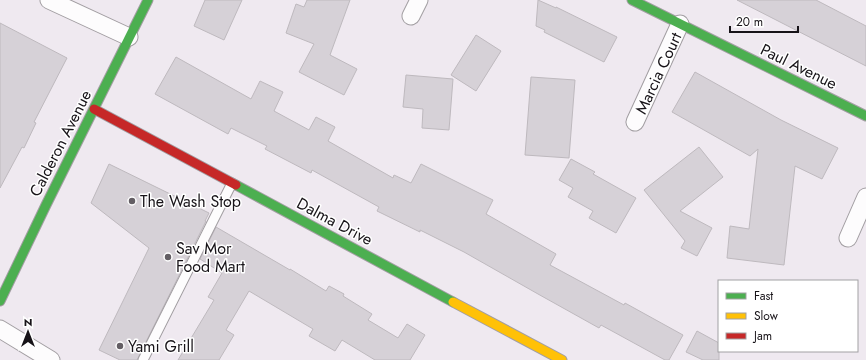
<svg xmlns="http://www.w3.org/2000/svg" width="866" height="360" font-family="Jost,sans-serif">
<rect width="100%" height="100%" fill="#efe9f0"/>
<g fill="#d6d1d7" stroke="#beb9be">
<path d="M205 0H242L224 40 194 26Z"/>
<path d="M307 0H350L330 55 357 69 344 95 299 72 314 44 286 33 296 4 304 7Z"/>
<path d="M538 0 556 8V7L617 37 604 62 544 32 545 30 536 26Z"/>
<path d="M737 0H816L866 26V66Z"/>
<path d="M0 23 67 58 34 122 36 123 24 148 22 147 0 188Z"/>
<path d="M476 35 501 51 476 91 451 75Z"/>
<path d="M176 57 251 99 260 81 283 92 274 111 309 130 316 117 335 127 328 141 393 178 394 175 411 183 421 164 493 200 486 214 556 254 550 265 624 305 625 303 683 335 669 360H665L601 325 599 328 538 294 464 252 420 230V232L377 211 379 207 312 170 311 173 265 149 267 146 231 128 228 134 155 94Z"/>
<path d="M695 72 781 120 838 148 822 179 795 166 784 265 727 258 730 226 749 229 758 149 750 156 672 112Z"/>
<path d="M406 75 453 79 449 130 422 128 423 109 403 107Z"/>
<path d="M531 77 575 80 569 158 525 155Z"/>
<path d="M699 147 723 177 680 211 712 228 697 256 681 248 685 241 644 190Z"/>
<path d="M571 159 595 172 593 174 636 198 616 233 589 218 593 211 568 197 573 188 559 180Z"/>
<path d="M109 164 209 213 205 221H206L137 360H120L99 350 149 248 91 203Z"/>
<path d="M216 227 290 270V269L326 291 329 286 344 294 343 296 372 314 368 320 398 338 407 324 425 335 410 360H375L342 340 335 351 309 336 313 329 249 291 226 330 234 335 219 360H178L214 300 208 297 222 273 200 259Z"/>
<path d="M697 331 719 343V360H703L686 352Z"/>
</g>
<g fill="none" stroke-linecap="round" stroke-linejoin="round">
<defs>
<path id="lane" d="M143 360 232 183"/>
<g id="street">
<path d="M49 0 129 37"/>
<path d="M411 16 419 0"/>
<path d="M635 122 680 24"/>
<path d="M848 238 866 197"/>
<path d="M0 329 51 360"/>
</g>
<g id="fast">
<path d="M632 0 866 116"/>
<path d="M236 185 453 302"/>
<path d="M0 301 46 205 148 0"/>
</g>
<path id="slow" d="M453 302 562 360"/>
<path id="jam" d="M94 109 236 185"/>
</defs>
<use href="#lane" stroke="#a29ea2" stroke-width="11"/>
<use href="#street" stroke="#a29ea2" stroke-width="19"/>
<use href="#fast" stroke="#a29ea2" stroke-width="11"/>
<use href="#slow" stroke="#a29ea2" stroke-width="11"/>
<use href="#jam" stroke="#a29ea2" stroke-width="11"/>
<use href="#lane" stroke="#fdfcfd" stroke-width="9"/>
<use href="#street" stroke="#fdfcfd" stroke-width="17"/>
<use href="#fast" stroke="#4caf50" stroke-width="9"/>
<use href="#slow" stroke="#ffc107" stroke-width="9"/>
<use href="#jam" stroke="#c62828" stroke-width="9"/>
</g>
<g fill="#635e64" stroke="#fff" stroke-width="1.5">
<circle cx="132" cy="201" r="4"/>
<circle cx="168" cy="257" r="4"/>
<circle cx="120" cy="346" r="4"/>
</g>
<g text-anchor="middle" stroke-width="3" stroke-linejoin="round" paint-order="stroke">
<g font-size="16" fill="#171318" stroke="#fff">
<text transform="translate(799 66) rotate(26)" y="6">Paul Avenue</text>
<text transform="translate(658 73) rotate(-65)" y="6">Marcia Court</text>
<text transform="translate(60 143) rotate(-63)" y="6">Calderon Avenue</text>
<text transform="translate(335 221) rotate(28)" y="6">Dalma Drive</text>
</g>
<g font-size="16" fill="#171318" stroke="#fff" text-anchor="start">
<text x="140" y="207">The Wash Stop</text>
<text x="176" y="254">Sav Mor<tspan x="176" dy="18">Food Mart</tspan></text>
<text x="128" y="352">Yami Grill</text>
</g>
</g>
<rect x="718" y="280" width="140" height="72" fill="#ffffff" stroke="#a2a1a3"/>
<rect x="726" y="293" width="20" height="6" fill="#4caf50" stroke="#a2a1a3"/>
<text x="754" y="300" font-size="12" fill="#171318">Fast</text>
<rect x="726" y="313" width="20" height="6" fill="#ffc107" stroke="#a2a1a3"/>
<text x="754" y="320" font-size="12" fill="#171318">Slow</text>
<rect x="726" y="333" width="20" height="6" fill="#c62828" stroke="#a2a1a3"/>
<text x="754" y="340" font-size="12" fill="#171318">Jam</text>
<g transform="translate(28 332)" stroke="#ffffff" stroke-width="3" paint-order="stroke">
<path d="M0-3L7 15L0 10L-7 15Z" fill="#171318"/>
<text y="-6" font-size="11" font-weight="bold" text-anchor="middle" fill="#171318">N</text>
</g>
<path d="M730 26v6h68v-6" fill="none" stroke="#171318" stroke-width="2"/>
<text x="736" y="26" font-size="12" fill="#171318" stroke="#ffffff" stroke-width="3" paint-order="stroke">20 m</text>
</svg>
